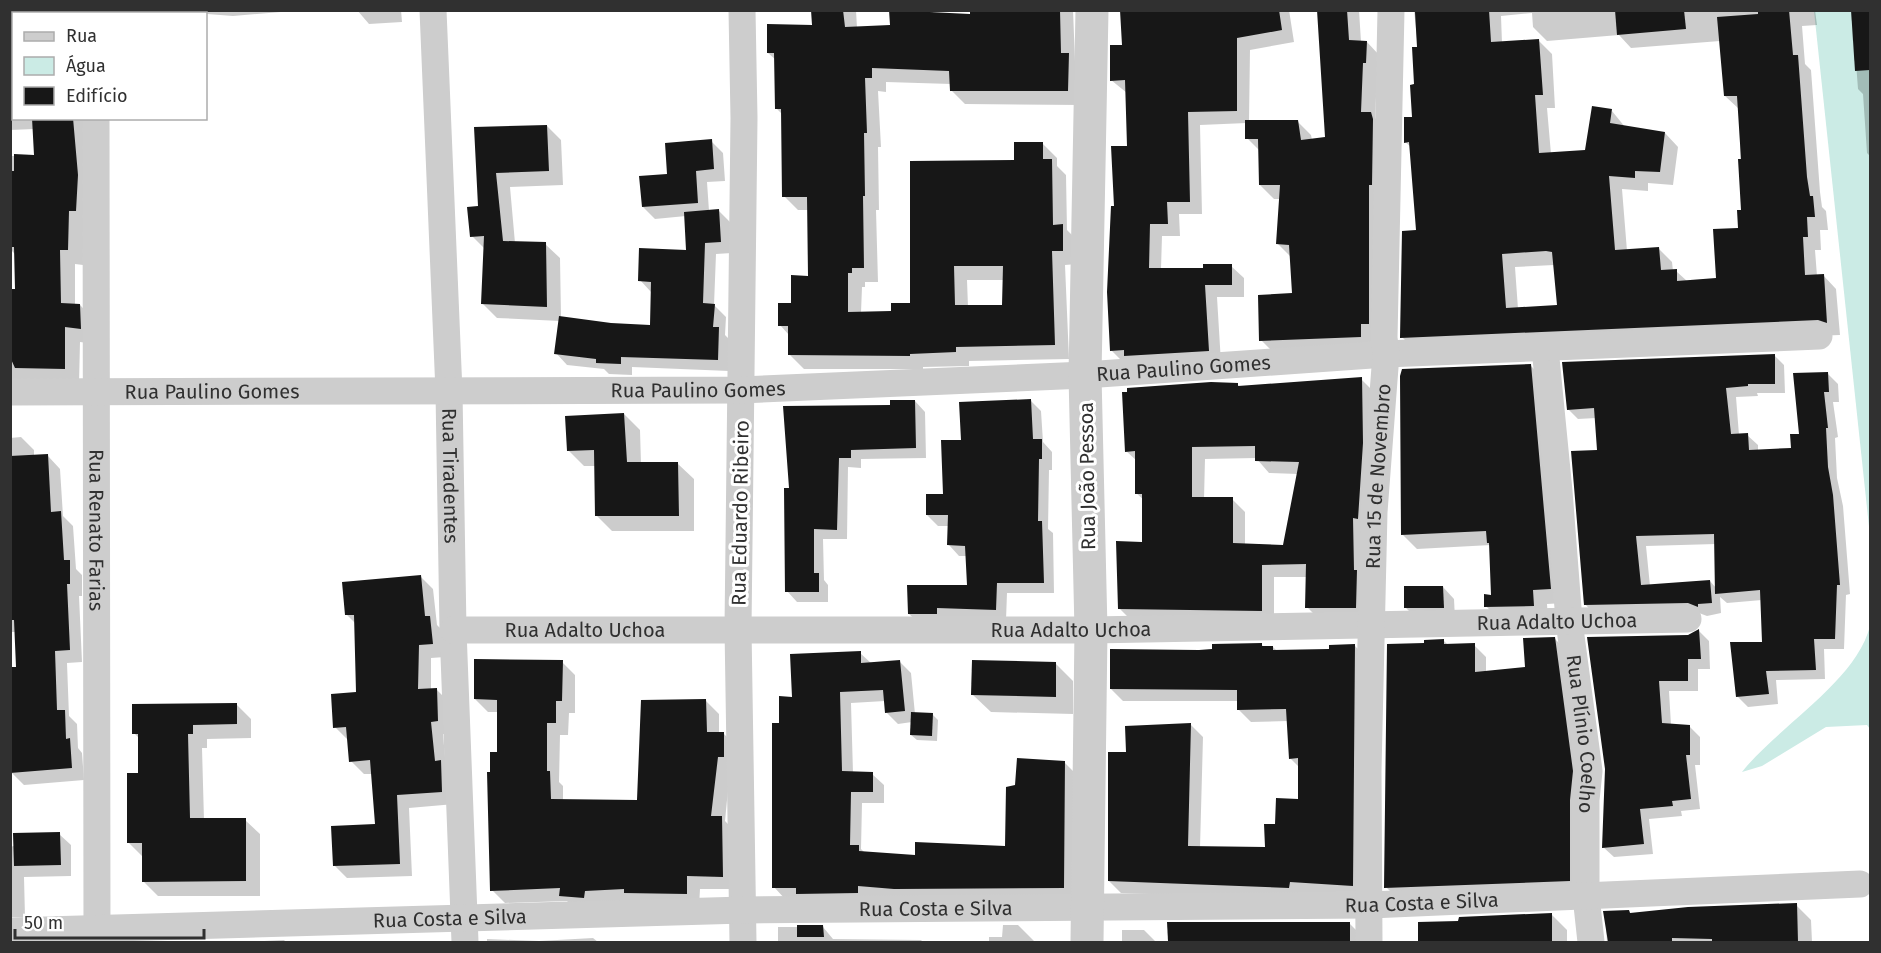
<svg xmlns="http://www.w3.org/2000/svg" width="1881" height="953" font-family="'Fira Sans',sans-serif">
<rect width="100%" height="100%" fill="#fff"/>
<g fill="#cbebe5">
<path d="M1814 11H1870V536Z"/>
<path d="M1870 626V729L1867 725 1826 727 1762 766 1742 772C1777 727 1856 682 1870 626Z"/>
</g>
<g fill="#0003" fill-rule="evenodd">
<path d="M10 10H72V14H14V41Z"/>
<path d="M305 10 233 16 155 10Z"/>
<path d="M357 10H401L402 22 369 24Z"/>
<path d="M812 10H856L857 28 891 27 890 10H933V15H972V10H1073L1075 61 1082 105 965 104 951 90V84L886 82V92L878 91 881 147H878L879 210H876L878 282H865V287H862L861 313H893L911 304 1016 161 1042 143 1057 158V166L1066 175 1067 230 1077 240V264L1065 265 1069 359 969 361V366L923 367V369H804L790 355 789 335 780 325 809 277V210H798L784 196 783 115 777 109 776 60 768 53 814 26ZM967 280H1004V306L968 307Z"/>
<path d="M1122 10H1289L1294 42 1250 50 1249 121H1297L1311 135 1312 140 1326 138 1318 10H1359L1361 42H1367L1380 56 1377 76 1375 118 1385 128 1374 351 1275 354 1261 340 1294 295 1291 257 1278 244 1281 199H1274L1260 185V151L1247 138V123L1200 125 1202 214H1179L1180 236H1162L1161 269H1205L1231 266 1244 278V297H1217L1221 363H1124L1112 351 1116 208 1129 147 1127 93 1111 80 1124 46Z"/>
<path d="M1414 10H1815L1817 25 1802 26 1805 64 1811 70 1820 192 1822 207 1826 211 1828 230H1820L1821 250H1815L1817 276 1823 275 1836 289 1840 335 1415 350 1402 337 1417 231 1411 147 1405 142 1414 118 1418 48ZM1532 13 1533 27 1547 41 1619 35 1631 48 1720 41 1725 96 1739 109 1742 211 1740 229 1718 279 1687 281 1676 271H1673L1672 262 1658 248 1627 251 1622 189 1648 191V183L1673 185 1678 147 1665 133 1625 127 1612 111 1586 152 1551 154 1547 108H1555L1552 54 1538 40 1502 43 1501 16ZM1554 265 1558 306 1518 309 1515 267Z"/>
<path d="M1852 10H1870V156L1867 153 1863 94 1858 89Z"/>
<path d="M10 95H14V118H101L83 265 75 264V305H80L95 321V344L80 342 79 384 10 383V290H16V255L10 249V156H36L34 129 10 130Z"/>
<path d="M547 126 561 140 563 185 510 187 515 243 545 244 560 258 561 317 611 325 651 326V292L640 280 688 252 686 216 655 219 643 207 669 176 711 141 723 153 725 181 707 182 709 211H719L730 222 732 253 716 254 714 305 726 317 725 335 730 340 729 371 632 367V375L609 374 604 369 567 365 556 353 560 321 497 318 482 303 485 249 472 236 479 207 476 129Z"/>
<path d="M1774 355 1784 365 1785 393H1757L1758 396 1736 397 1739 435H1747L1758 445V452L1792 450 1828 374 1838 384 1839 402H1833L1838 437 1835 438 1837 478 1843 506 1850 594 1846 595 1844 649H1824L1825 679 1776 680 1778 704 1748 707 1738 697 1764 644 1762 600 1727 603 1720 597 1721 613 1707 616 1699 613 1595 615 1585 604 1599 452 1596 418 1578 419 1568 409ZM1716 544V588L1710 581 1650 586 1646 546Z"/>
<path d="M1530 365 1545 380 1565 603 1547 604 1548 620 1500 621 1486 606 1493 596 1491 545 1417 549 1403 535Z"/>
<path d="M1361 379 1374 392 1368 620H1320L1307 607V577H1274V623L1132 621 1120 609 1144 544V500L1136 493 1137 461 1126 451 1237 384 1241 388ZM1256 458 1269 473 1298 474 1284 546 1245 545V512L1232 499H1204L1205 459Z"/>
<path d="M1030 400 1041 411 1043 442 1052 452V470H1049L1048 529 1053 533 1054 593H1007L1006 620 920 624 909 614 969 587 967 556H959L949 545V526H938L927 515 944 496 962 441Z"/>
<path d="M915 401 925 412 926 458 861 459V468L848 467 847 539H823L824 580 828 585V602H797L787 591 790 489 891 407Z"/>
<path d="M624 414 640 430 641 464H678L694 479V531H612L596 515V466H584L568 450Z"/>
<path d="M21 437 34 450V457L48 456 60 469 63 516 73 526 76 569 82 575V596H79L82 662 67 663 69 716 77 724 78 748 82 753 84 780 24 785 11 772 17 668 16 632H10V438Z"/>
<path d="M420 576 433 589 437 625 443 631 445 657 431 658V690L436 689 449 702 451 734H443L446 768 455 804 409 808 412 876 347 878 334 865 376 826 373 774H364L351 761 348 740 335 727 358 694 355 623 347 615Z"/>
<path d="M1443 587 1454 599 1455 619 1418 620 1406 608Z"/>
<path d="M1699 631 1709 641 1710 669H1698V691H1669L1671 725 1690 727 1700 737V765H1695L1700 809 1681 811 1682 816 1649 819 1653 854 1614 857 1603 847 1606 769 1589 638 1689 636Z"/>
<path d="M1555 639 1567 651 1585 784 1582 892 1398 899 1386 887 1426 645 1444 641 1448 645H1474L1486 657V672L1526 669Z"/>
<path d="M1261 644 1264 647H1273L1277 651 1331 650 1355 646 1367 658 1364 897 1301 899 1121 893 1109 881 1128 754 1191 725 1203 737 1200 848H1266L1276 826 1299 801V767L1290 758 1288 721 1251 722 1239 710V701H1123L1111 689 1213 651Z"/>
<path d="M860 653 871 663 899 661 911 673 915 714H932L938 720 937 741 917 740 911 735 912 722 898 724 886 712 885 701 851 703 853 773 872 774 884 785V803H862L861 849 865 853 917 857 1007 847 1064 762 1076 774 1075 899H785L774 887 781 725 793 698Z"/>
<path d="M562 662 575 675V713H569L568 735H560L559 782 563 786V801L638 802 706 701 719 714V733H723L736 746 730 769 725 821 735 831V889H700L699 907 574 908 567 901 505 903 492 890 491 773 498 754 499 712H488L475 699Z"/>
<path d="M1055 663 1073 681V714L991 712 973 695Z"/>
<path d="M236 704 251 719V738L207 739V748H202L204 820H245L260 834V896H158L144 882 143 857 128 842 140 775V739L134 733Z"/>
<path d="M59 834 71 845V876L24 877 25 917H10V847Z"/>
<path d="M1796 905 1811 920 1812 942H1607L1605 912 1629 911 1631 914Z"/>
<path d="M1551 914 1567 930V942H1419L1420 923H1460Z"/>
<path d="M1349 923 1362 936V942H1172L1169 940Z"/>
<path d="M1003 925H1018L1035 942H989V937H1002Z"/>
<path d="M778 927H823L833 939 921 940 923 942H778Z"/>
<path d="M1122 930H1144L1156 942H1122Z"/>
<path d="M593 938 598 942H487V939L539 941Z"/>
<path d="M284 940 286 942H246Z"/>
</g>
<g fill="#171717" fill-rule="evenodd">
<path d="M811 10H843L845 27 890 25 889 10 970 14V10H1060L1061 53H1069L1068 91H950L949 71 872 68V78H865L867 133H864L865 196H863L864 268H852V273H848V312L891 311V303H910V161L1014 160V142H1043V159H1052L1053 225 1063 224V251H1052L1055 345 956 347V352L910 354V356L788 355V326H778V303H791V275L808 276 807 197H782L781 109H775L774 53H767V24L812 25ZM954 266H1003L1002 305H955Z"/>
<path d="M1120 10H1279L1282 30 1237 38V111L1188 112 1190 202H1167L1168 224H1150L1149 268H1203V264H1232V285H1205L1209 351 1124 356V350L1110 351 1107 292 1111 206H1114L1111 146H1127L1125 80 1110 81V45H1122Z"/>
<path d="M1317 10H1347L1349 40 1367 41 1366 63H1363L1361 112H1371L1373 119 1372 185H1369V324H1361V337L1259 341 1258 295 1292 293 1289 245 1276 244 1280 185H1259L1258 139H1245V120H1298L1301 140 1325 137Z"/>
<path d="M1489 10 1491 42 1539 39 1543 95H1535L1539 153 1585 150 1592 106 1612 109 1610 123 1665 132 1660 172 1635 171V178L1609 176 1615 250 1659 247 1661 270 1677 269V281L1716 278 1713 229 1738 228 1737 210H1741L1738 159H1741L1737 96H1724L1717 17 1758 14V10H1789L1793 55H1798L1807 177 1810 196H1813L1815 217H1807L1808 237H1803L1805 275 1824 274 1827 323 1818 320 1400 338 1402 231 1416 230 1409 142 1404 143V117H1412L1410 85 1414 84 1412 47H1417L1415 12ZM1546 251 1552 252 1557 305 1506 308 1502 254Z"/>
<path d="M1615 10H1684L1686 29 1617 35Z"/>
<path d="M1851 10H1870V70L1855 71Z"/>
<path d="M32 118H73L78 175 76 211H69L68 250H60L61 303 80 304 81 329 65 327V369L15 368 10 357V289H15L14 247H10V171H14V154L34 155Z"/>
<path d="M547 125 549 171 496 173 503 241 546 242 547 307 481 304 484 236 470 237 467 207 478 206 474 127Z"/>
<path d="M712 139 714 169 696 171 698 203 642 207 639 176 667 174 665 143Z"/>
<path d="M719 209 721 242 705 243 703 303 715 304 713 327H719L718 360 621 357V364L596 363V359L554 354 559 316 611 323 650 325 651 282 638 281 639 248 686 250 684 212Z"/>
<path d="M1775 354V384H1748V386L1726 388 1731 434 1748 433 1749 450 1791 448 1790 434H1799L1793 373 1828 372 1829 392H1824L1828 428H1826L1828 467 1833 495 1840 585H1837L1835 639H1814L1816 670 1766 671 1769 694 1736 697 1730 642H1762L1760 590 1715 594 1714 534 1636 536 1641 585 1710 580 1712 603 1698 604V607L1688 603 1584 605 1571 451 1597 450 1594 408 1567 410 1562 362Z"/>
<path d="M1531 364 1551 589 1533 590 1534 606 1484 607V594L1491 595 1489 543H1487L1486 531 1401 535 1400 376 1402 369Z"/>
<path d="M1362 377 1363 443 1358 519 1353 518 1354 570H1357L1356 608H1305L1306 564 1262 565V611L1118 609 1116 541 1142 542V494H1135V451L1125 452 1122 392H1127V388L1211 382 1238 383V386ZM1255 446V461L1299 462 1283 545 1233 543V497H1192V447Z"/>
<path d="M1031 399 1033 439H1042V459H1039L1038 521H1042L1044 583H997L996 610 937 608V614H908L907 585H967L965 546 947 545 948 515H926V494H943L941 440H961L959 402Z"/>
<path d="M890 400H915L916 448 851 450V458H839L837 530 814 529V573H819V592H785L784 488H789L783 406 890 405Z"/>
<path d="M624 413 627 462H678L679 516H595L594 450 567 451 565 416Z"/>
<path d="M48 454 51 512 61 511 64 560H70V584H67L70 650 55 651 57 710H65L66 739 70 738 72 768 10 773V667H16L14 620H10V456Z"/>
<path d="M421 575 425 616H430L433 644 419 645 418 689 437 688 438 721 431 722 435 761 441 760 442 792 397 795 400 864 333 866 331 826 375 824 370 760 349 762 346 727 333 728 331 694 356 692 354 615H345L342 582Z"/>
<path d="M1404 586H1443L1444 608H1404Z"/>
<path d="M1699 629 1701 659H1688V681H1659L1662 723 1690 725V755H1686L1691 799 1672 801 1673 806 1640 809 1644 844 1602 848 1605 769 1587 637 1688 635Z"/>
<path d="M1555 637 1573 771 1570 800V881L1384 888 1387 644 1424 643V640L1444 639V644L1475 643V672L1525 667 1523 638Z"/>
<path d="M1262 643V646H1273V650L1329 649V645L1355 644 1353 886 1290 882 1289 888 1108 881V752H1126L1125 726 1191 723 1188 846 1265 847 1264 824H1275L1276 798 1298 799V758L1289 759 1286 709 1237 710V690L1110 689V649L1199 650 1212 649V644Z"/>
<path d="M861 651V663L900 660 905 711 885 713 883 690 840 692 842 771 873 772V792H851L850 845H859V851L915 855V842L1005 846 1006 787 1015 785 1017 758 1065 761 1064 888 894 889 858 886V893L796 894V888H772V723H779V696L792 697 790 654Z"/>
<path d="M474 659 563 660 562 701H556V723H547V771H550L551 799 637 800 641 700 706 699 707 732H724V757H718L711 816H722L723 877 687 876V894L624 893V889L585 891 584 898 559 896 560 888 490 891 487 772H490V752H497V700L474 699Z"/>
<path d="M972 660 1056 662V697L971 695Z"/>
<path d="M237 703V724L193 725V734H188L190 818H246V881L142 882V843H127V773H138V734H132V704Z"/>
<path d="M911 712 933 713 932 736 910 735Z"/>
<path d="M60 832 61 865 14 866 13 833Z"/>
<path d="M1797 903 1798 942H1712V939L1672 938V942H1608L1603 911 1629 910 1630 913 1688 907Z"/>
<path d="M1552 913V942H1418V922L1458 921 1459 917Z"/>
<path d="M1167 922H1350V942L1168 941Z"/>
<path d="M797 925H823L824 937H797Z"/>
</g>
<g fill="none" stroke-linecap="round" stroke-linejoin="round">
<g stroke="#cdcdcd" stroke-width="27">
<path d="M95 10V14"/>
<path id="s1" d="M433 10 449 392 453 630 465 942"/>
<path d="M742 10 744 118 738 628 743 942"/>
<path id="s2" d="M96 118 97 942"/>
<path id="s3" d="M1545 348 1559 491 1569 621 1589 771 1586 800V896L1591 942"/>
<path id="s4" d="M10 392 741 390 1085 375 1386 354 1819 336"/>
<path id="s5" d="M453 630H1091L1688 619"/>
<path id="s6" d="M10 931 744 910 1370 905 1860 884"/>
<path id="s7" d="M1369 942 1368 771 1374 512 1386 354 1384 338 1391 10"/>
</g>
<path stroke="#cdcdcd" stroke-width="33" d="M1087 942 1091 630 1085 375 1092 10"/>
</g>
<g text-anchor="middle" stroke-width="6" stroke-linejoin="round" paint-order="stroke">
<g font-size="20" fill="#303030" stroke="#fff">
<text dy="7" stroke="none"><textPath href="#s4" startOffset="1174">Rua Paulino Gomes</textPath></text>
<text dy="7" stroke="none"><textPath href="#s4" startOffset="688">Rua Paulino Gomes</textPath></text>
<text dy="7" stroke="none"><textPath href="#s4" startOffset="202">Rua Paulino Gomes</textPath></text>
<text dy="7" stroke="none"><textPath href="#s1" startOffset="466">Rua Tiradentes</textPath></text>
<text transform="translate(1087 476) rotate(-91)" y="7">Rua João Pessoa</text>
<text dy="7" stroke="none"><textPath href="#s7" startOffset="466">Rua 15 de Novembro</textPath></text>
<text transform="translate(740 513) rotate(-89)" y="7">Rua Eduardo Ribeiro</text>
<text dy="7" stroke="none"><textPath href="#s2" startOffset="412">Rua Renato Farias</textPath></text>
<text dy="7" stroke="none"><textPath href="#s5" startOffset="1104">Rua Adalto Uchoa</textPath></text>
<text dy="7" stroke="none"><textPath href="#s5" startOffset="132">Rua Adalto Uchoa</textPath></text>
<text dy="7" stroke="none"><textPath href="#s5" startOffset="618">Rua Adalto Uchoa</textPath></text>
<text dy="7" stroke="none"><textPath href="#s3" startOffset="388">Rua Plínio Coelho</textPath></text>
<text dy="7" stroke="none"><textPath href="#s6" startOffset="1412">Rua Costa e Silva</textPath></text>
<text dy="7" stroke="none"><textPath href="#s6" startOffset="926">Rua Costa e Silva</textPath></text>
<text dy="7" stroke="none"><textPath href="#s6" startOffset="440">Rua Costa e Silva</textPath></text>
</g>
</g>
<rect width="1881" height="953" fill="none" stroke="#303030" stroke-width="24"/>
<rect x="12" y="12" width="195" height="108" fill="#ffffff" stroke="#acacac" stroke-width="1.5"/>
<rect x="24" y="32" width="30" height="9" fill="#cdcdcd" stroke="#acacac" stroke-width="1.5"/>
<text x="66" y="42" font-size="18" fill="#303030">Rua</text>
<rect x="24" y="57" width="30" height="18" fill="#cbebe5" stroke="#acacac" stroke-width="1.5"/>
<text x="66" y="72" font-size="18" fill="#303030">Água</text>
<rect x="24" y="87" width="30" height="18" fill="#171717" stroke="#acacac" stroke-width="1.5"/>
<text x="66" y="102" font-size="18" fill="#303030">Edifício</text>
<path d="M15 929v9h189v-9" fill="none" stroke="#303030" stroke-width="3"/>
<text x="24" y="929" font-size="18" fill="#303030" stroke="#ffffff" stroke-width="4.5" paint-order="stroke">50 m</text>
</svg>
